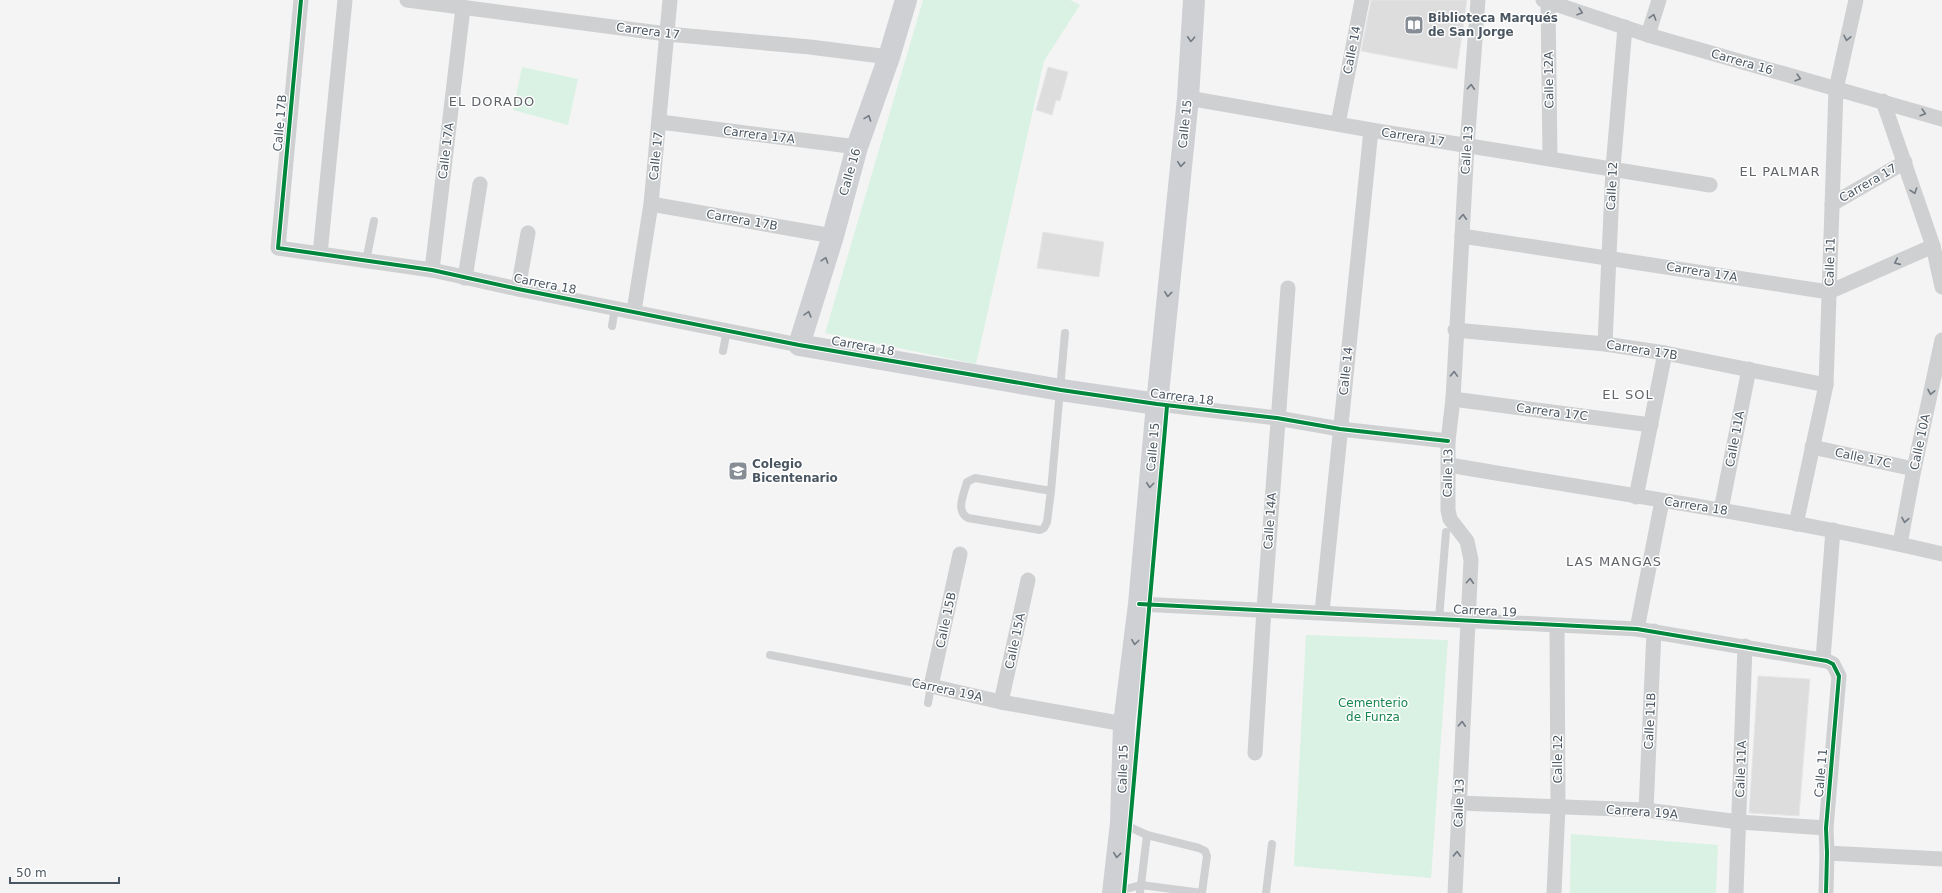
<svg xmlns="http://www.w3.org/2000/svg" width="1942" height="893" font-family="'DejaVu Sans',sans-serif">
<rect width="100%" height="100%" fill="#f4f4f4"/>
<g fill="#d9f2e3">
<path d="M923 0H1070L1080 5 1044 61 976 364 825 333Z"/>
<path d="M522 67 578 79 568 125 513 110Z"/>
<path d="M1306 635 1448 640 1431 878 1294 866Z"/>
<path d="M1571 834 1718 845 1716 893H1570Z"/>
</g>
<g fill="#ddddde" stroke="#e5e6e7">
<path d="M1371 0H1467L1457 69 1361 51Z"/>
<path d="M1048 67 1068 72 1060 101 1056 100 1052 115 1036 110Z"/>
<path d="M1043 232 1104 242 1099 277 1037 268Z"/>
<path d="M1758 676 1810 679 1799 816 1749 813Z"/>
</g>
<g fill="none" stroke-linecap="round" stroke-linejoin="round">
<g stroke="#ced0d2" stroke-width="8">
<path d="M366 261 374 221"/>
<path d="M612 326 615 308"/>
<path d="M723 351 727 330"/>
<path d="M1051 491 975 478 967 482C964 494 955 511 968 518L1040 530 1044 528 1047 522 1051 491 1065 333"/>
<path d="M1439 619 1446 532"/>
<path d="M770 655 931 686 928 703"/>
<path d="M1121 823 1147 835 1140 893"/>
<path d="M1147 835 1199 848 1205 851 1207 856 1202 892"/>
<path d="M1114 892 1141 885 1202 893"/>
<path d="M1266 893 1272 844"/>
</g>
<g stroke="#ced0d2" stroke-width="15">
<path d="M301 0 278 248 432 270 518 289 799 345"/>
<path d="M407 0 667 34 810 47 889 57"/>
<path d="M1543 0 1648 35 1942 119"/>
<path d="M1548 1 1550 158"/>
<path d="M1648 35 1659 0"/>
<path d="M1188 98 1371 130 1710 185"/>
<path d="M1883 101 1933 246 1942 287"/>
<path d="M660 122 857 147"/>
<path d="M1338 124 1362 0"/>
<path d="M651 204 833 236"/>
<path d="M1832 204 1905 162"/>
<path d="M1462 236 1829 292 1933 246"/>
<path d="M320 254 345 0"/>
<path d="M432 270 463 8"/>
<path d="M465 278 480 184"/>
<path d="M518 289 528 233"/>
<path d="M634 311 651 204 670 0"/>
<path d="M1455 330 1605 344 1665 353 1826 385"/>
<path d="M1605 344 1613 168 1625 27"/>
<path d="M1453 399 1651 425"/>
<path d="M1157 404 1277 418 1340 429 1448 441"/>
<path d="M1812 447 1914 469"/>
<path d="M1449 465C1613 493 1779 516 1942 554"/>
<path d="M1636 497 1665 353"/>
<path d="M1721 510 1749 369"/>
<path d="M1796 524 1826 385 1836 89 1856 0"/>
<path d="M1900 544 1914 469 1942 340"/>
<path d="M960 554 931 686 1001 702 1124 724"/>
<path d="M1139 604 1637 629 1827 661 1833 664 1839 676 1826 828 1827 853 1826 893"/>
<path d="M1322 612 1371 130"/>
<path d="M1637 629 1662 501"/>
<path d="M1823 659 1833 530"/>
<path d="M1001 702 1028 580"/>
<path d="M1255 753 1264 609 1288 288"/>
<path d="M1458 803 1646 810 1739 822 1826 828"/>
<path d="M1646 810 1654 631"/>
<path d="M1827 853 1942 859"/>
<path d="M1455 893 1471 560 1467 541 1450 519 1448 510V441L1453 399 1467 146 1478 0"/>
<path d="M1554 893 1558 807 1557 626"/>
<path d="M1736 893 1745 646"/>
</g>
<g stroke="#ced0d4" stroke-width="22">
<path d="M906 0 889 57 857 147 833 236 799 345 1061 390 1157 404"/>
<path d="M1113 893 1121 823 1124 724 1139 604 1157 404 1188 98 1194 0"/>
</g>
<defs>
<g id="cycleway">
<path d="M301 0 278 248 432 270 518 289 799 345 1061 390 1157 404 1277 418 1340 429 1448 441"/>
<path d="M1139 604 1637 629 1827 661 1833 664 1839 676 1826 828 1827 853 1826 893"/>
<path d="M1124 893 1167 406"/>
</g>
</defs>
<use href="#cycleway" stroke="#fff" stroke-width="6"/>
<use href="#cycleway" stroke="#00873e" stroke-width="4"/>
</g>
<defs><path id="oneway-chevron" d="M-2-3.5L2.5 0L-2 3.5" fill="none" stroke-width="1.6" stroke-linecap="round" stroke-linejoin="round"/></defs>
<g stroke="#727b83">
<use href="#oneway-chevron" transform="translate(1580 12) rotate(19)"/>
<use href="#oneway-chevron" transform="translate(1653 17) rotate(-73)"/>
<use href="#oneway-chevron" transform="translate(1847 38) rotate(102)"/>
<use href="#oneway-chevron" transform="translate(1798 78) rotate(16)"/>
<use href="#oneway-chevron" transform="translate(1471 87) rotate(-86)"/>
<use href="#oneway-chevron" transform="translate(1923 113) rotate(17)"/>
<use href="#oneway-chevron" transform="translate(1914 191) rotate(71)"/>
<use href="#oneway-chevron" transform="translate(1463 217) rotate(-87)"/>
<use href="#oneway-chevron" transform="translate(1897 262) rotate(156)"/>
<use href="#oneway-chevron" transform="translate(1454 374) rotate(-88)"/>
<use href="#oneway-chevron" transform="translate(1931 392) rotate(102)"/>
<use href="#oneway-chevron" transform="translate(1905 520) rotate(100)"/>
<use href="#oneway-chevron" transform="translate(1470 581) rotate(-86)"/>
<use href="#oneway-chevron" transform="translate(1462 724) rotate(-87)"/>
<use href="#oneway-chevron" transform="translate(1457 854) rotate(-88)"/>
</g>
<g stroke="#727b84">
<use href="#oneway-chevron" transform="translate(1191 39) rotate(93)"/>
<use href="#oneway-chevron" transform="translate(868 118) rotate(-70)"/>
<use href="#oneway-chevron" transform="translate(1181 164) rotate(96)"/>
<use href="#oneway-chevron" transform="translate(825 260) rotate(-72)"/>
<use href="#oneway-chevron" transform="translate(1168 294) rotate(96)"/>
<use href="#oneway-chevron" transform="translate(808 314) rotate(-74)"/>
<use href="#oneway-chevron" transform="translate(1150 485) rotate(95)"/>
<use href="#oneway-chevron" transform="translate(1135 642) rotate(97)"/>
<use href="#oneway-chevron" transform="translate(1117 855) rotate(96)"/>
</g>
<defs>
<symbol id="library-square" viewBox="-11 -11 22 22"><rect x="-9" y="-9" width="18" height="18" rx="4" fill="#868d94" stroke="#fff"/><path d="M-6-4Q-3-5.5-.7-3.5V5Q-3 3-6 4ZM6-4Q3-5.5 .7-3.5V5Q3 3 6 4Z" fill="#fff"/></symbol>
<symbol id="school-square" viewBox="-11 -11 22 22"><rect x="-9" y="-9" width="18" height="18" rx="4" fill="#868d94" stroke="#fff"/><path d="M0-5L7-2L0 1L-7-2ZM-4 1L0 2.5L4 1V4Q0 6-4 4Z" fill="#fff"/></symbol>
</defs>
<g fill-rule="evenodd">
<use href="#library-square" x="1403" y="14" width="22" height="22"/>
<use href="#school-square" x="727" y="460" width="22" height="22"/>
</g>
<g text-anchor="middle" stroke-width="3" stroke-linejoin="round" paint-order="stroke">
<g font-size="12" font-weight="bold" fill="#4a5661" stroke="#fff" text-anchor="start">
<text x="1428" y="22">Biblioteca Marqués<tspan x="1428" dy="14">de San Jorge</tspan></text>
<text x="752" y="468">Colegio<tspan x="752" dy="14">Bicentenario</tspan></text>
</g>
<g font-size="12" fill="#4a5661" stroke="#fff">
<text transform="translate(648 31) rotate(7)" y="4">Carrera 17</text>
<text transform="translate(1352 50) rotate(-79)" y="4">Calle 14</text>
<text transform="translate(1742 62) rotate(16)" y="4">Carrera 16</text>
<text transform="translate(1549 80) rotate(-91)" y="4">Calle 12A</text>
<text transform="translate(280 123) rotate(-85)" y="4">Calle 17B</text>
<text transform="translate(1185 124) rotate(-84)" y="4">Calle 15</text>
<text transform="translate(759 135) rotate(7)" y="4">Carrera 17A</text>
<text transform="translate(1413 137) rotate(9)" y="4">Carrera 17</text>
<text transform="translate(1467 150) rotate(-86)" y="4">Calle 13</text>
<text transform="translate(446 151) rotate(-83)" y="4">Calle 17A</text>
<text transform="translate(656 156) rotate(-84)" y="4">Calle 17</text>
<text transform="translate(850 172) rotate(-74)" y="4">Calle 16</text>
<text transform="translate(1868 183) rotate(-30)" y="4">Carrera 17</text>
<text transform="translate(1612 186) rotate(-87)" y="4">Calle 12</text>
<text transform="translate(742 220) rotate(10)" y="4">Carrera 17B</text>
<text transform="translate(1830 262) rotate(-88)" y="4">Calle 11</text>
<text transform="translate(1702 272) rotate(9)" y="4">Carrera 17A</text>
<text transform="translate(545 284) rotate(11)" y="4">Carrera 18</text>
<text transform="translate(863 346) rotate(10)" y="4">Carrera 18</text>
<text transform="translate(1642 350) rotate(9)" y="4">Carrera 17B</text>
<text transform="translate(1346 371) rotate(-84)" y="4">Calle 14</text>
<text transform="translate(1182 397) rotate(7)" y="4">Carrera 18</text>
<text transform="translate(1552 412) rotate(7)" y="4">Carrera 17C</text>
<text transform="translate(1735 439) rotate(-79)" y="4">Calle 11A</text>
<text transform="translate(1920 442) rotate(-78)" y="4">Calle 10A</text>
<text transform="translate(1153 447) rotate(-85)" y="4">Calle 15</text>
<text transform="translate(1863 458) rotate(12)" y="4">Calle 17C</text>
<text transform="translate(1448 473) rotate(-89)" y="4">Calle 13</text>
<text transform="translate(1696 506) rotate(9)" y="4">Carrera 18</text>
<text transform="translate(1270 521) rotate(-86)" y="4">Calle 14A</text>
<text transform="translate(1485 611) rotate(3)" y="4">Carrera 19</text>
<text transform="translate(946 620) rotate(-78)" y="4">Calle 15B</text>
<text transform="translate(1015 641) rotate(-78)" y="4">Calle 15A</text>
<text transform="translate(947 690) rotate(12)" y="4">Carrera 19A</text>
<text transform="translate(1650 721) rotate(-87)" y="4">Calle 11B</text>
<text transform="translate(1558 759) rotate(-90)" y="4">Calle 12</text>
<text transform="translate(1123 769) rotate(-88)" y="4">Calle 15</text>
<text transform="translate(1741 769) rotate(-88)" y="4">Calle 11A</text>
<text transform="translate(1821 773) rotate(-85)" y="4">Calle 11</text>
<text transform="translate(1459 803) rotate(-88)" y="4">Calle 13</text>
<text transform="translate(1642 812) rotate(4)" y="4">Carrera 19A</text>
</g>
<g font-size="12" fill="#17864f" stroke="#fff">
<text x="1373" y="707">Cementerio<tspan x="1373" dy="14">de Funza</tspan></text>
</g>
<g font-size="13" letter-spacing="1" fill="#5f6368" stroke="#fff">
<text x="492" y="106">EL DORADO</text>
<text x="1780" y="176">EL PALMAR</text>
<text x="1628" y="399">EL SOL</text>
<text x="1614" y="566">LAS MANGAS</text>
</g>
</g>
<path d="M10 877v6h109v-6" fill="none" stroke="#4a5661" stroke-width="2"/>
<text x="16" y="877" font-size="12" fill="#4a5661" stroke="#ffffff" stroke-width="3" paint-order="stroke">50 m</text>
</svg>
